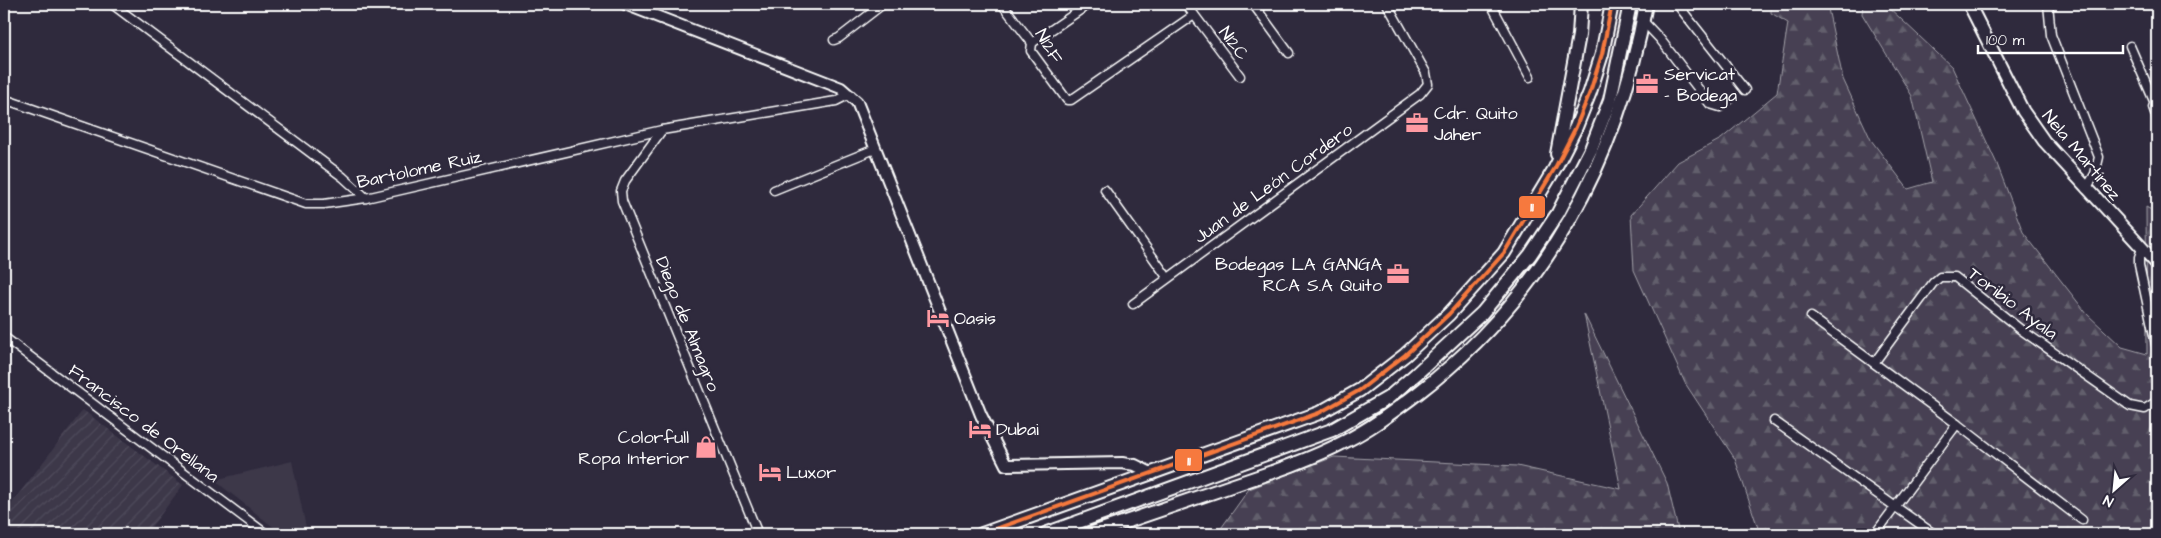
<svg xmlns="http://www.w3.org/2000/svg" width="2161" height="538" font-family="'Architects Daughter',sans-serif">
<defs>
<pattern id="industrial-furrows" width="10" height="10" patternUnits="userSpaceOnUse" patternTransform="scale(1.25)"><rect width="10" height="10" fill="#3c3749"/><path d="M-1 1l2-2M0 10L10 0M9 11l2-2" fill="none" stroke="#504b5b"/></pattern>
<pattern id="forest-firs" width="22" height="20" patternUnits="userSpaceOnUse" patternTransform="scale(1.25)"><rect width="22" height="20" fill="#464152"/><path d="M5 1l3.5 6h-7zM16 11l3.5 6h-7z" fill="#625e6c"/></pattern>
</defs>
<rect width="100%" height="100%" fill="#2f2a3d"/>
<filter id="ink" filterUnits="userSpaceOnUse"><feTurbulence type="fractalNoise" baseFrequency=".02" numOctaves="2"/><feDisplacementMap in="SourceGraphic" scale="10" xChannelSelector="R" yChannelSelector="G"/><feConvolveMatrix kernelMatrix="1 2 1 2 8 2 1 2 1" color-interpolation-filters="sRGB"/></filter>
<g filter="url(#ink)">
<path fill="#3c3749" d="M292 461 307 532 299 534H282L214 480Z"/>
<path fill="url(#industrial-furrows)" d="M83 410 183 485 146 534H12L4 523V513Z"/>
<g fill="url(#forest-firs)" stroke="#a2a0a8">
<path d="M1771 4H1827L1843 79 1871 140 1908 189 1932 182 1912 96 1862 14 1863 4H1885L1952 67 1997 164 2023 232 2087 314 2122 347 2147 354 2146 207 2157 213V534H1760L1735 459 1685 383 1634 270 1631 215 1678 162 1721 139 1777 93 1788 23 1771 13Z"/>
<path d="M1584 314 1667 483 1679 534H1217L1249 489 1334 457 1517 466 1621 489Z"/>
</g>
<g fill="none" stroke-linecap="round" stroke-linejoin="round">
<defs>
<g id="minor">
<path d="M112 4 343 177 366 198"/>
<path d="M1002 4 1032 43 1031 51 1067 100H1071L1194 15"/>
<path d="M1186 4 1240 76"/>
<path d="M1253 4 1289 53"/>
<path d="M1491 4 1530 77"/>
<path d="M1677 4 1745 90"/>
<path d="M2048 4 2051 35 2099 157 2095 174 2086 189"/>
<path d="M1643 21 1660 39 1710 104 1720 107 1730 99"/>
<path d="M834 40 839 38 883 4"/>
<path d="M1032 43 1089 4"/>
<path d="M2130 46 2154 101"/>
<path d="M2157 97 2153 107 2157 118"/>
<path d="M4 99 306 204H324L366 198 662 130 836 101 850 94"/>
<path d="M662 130 625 181 621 191 622 201 758 534"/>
<path d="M774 190 875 149"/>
<path d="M1105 190 1167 277"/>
<path d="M2142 249 2139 257V265L2157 349"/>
<path d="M1133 304 1420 94 1428 84 1426 73 1387 4"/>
<path d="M1811 317 1957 424 2082 520"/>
<path d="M4 337 266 534"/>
<path d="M1874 363 1933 283 1940 277H1955L2020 329 2130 406 2145 409 2157 401"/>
<path d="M1774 421 1934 534"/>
<path d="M1875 534 1957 424"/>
</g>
<path id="tertiary" d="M625 4 841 88 857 102 981 415 1006 465 1122 463 1135 465 1153 474"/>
<path id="secondary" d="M1969 4 2023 111 2044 141 2157 264"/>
<path id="primary" d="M1090 534C1137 518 1184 502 1231 486 1270 473 1310 460 1346 441 1372 428 1395 410 1418 393 1545 296 1618 160 1646 4"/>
<g id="trunk">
<path d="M1557 154 1579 35 1581 4"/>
<path d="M982 534 1319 413 1360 390 1405 355 1449 314 1504 253 1555 168 1576 127 1590 92 1602 54 1612 4"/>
<path d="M1045 534 1332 430 1388 398 1416 374 1482 313 1530 255 1558 213 1591 149 1610 100 1630 4"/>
</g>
</defs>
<use href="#minor" stroke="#fff" stroke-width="11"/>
<use href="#tertiary" stroke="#fff" stroke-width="14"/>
<use href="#secondary" stroke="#fff" stroke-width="15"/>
<use href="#primary" stroke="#fff" stroke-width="16"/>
<use href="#trunk" stroke="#fff" stroke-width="16"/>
<use href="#minor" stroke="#2f2a3d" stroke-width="8"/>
<use href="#tertiary" stroke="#2f2a3d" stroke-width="10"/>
<use href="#secondary" stroke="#2f2a3d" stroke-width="11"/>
<use href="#primary" stroke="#2f2a3d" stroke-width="12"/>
<use href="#trunk" stroke="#2f2a3d" stroke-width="12"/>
<defs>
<path id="bus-1" d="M982 534 1319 413 1360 390 1405 355 1449 314 1504 253 1555 168 1576 127 1590 92 1602 54 1612 4"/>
</defs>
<use href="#bus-1" stroke="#2f2a3d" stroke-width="8"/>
<use href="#bus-1" stroke="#f6793e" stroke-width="4"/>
</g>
</g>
<defs>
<symbol id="office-bare" viewBox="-9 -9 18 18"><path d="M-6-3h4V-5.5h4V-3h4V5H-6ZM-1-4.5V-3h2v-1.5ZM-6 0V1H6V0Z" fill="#ff9aa2" stroke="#2f2a3d" stroke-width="2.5" paint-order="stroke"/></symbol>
<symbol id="hotel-bare" viewBox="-9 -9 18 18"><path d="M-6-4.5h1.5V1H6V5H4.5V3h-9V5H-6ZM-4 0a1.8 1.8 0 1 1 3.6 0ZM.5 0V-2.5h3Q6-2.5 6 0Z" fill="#ff9aa2" stroke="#2f2a3d" stroke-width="2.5" paint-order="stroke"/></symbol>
<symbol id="shop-bare" viewBox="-9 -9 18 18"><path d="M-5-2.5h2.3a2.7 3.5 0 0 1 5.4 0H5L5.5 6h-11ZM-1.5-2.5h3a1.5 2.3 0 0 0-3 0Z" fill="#ff9aa2" stroke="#2f2a3d" stroke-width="2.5" paint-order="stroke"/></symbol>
</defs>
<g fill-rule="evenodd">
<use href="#office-bare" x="1631" y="68" width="32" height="32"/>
<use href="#office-bare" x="1401" y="107" width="32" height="32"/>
<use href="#office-bare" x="1382" y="258" width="32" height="32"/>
<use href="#hotel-bare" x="922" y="302" width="32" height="32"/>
<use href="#hotel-bare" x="964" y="413" width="32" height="32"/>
<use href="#shop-bare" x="690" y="431" width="32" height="32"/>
<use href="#hotel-bare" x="754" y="456" width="32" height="32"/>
</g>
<g text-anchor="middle" stroke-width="5" stroke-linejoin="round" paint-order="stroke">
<g font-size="18" fill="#fff" stroke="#2f2a3d">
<text transform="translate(1234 43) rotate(53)" y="6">N12C</text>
<text transform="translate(1049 46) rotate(60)" y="6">N12F</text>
<text transform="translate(2082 155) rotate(50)" y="6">Nela Martínez</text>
<text transform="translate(419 169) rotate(-12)" y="6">Bartolome Ruiz</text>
<text transform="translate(1273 183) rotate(-36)" y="6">Juan de León Cordero</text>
<text transform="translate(2013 303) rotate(37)" y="6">Toribio Ayala</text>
<text transform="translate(688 324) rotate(68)" y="6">Diego de Almagro</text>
<text transform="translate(144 423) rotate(37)" y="6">Francisco de Orellana</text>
</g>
<g font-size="18" fill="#fff" stroke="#2f2a3d" text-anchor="start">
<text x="1664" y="80">Servicat<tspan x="1664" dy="21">- Bodega</tspan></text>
<text x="1434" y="119">Cdr. Quito<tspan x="1434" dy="21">Jaher</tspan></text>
<text x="1382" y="270" text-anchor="end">Bodegas LA GANGA<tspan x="1382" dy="21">RCA S.A Quito</tspan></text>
<text x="954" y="324">Oasis</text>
<text x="996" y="435">Dubai</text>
<text x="689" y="443" text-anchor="end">Colorfull<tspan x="689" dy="21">Ropa Interior</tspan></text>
<text x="786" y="478">Luxor</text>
</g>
</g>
<g stroke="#2f2a3d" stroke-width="2">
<rect x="1518" y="195" width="28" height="24" rx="5" fill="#f6793e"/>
<rect x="1174" y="448" width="29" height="24" rx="5" fill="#f6793e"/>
</g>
<g font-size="14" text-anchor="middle" font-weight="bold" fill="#fff">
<text x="1532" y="211">11</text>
<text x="1189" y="465">11</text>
</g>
<rect width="2161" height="538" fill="none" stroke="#2f2a3d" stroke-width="20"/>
<rect x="10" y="10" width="2141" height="518" fill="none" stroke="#fff" stroke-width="2" filter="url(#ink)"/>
<g transform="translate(2114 490) rotate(207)" stroke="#2f2a3d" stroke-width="4" paint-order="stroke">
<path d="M0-4L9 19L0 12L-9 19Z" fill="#ffffff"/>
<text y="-8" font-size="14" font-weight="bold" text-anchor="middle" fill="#ffffff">N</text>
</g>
<path d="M1978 45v8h145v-8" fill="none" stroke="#ffffff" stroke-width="2.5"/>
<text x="1986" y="45" font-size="15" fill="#ffffff" stroke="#2f2a3d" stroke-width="4" paint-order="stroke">100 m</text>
</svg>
